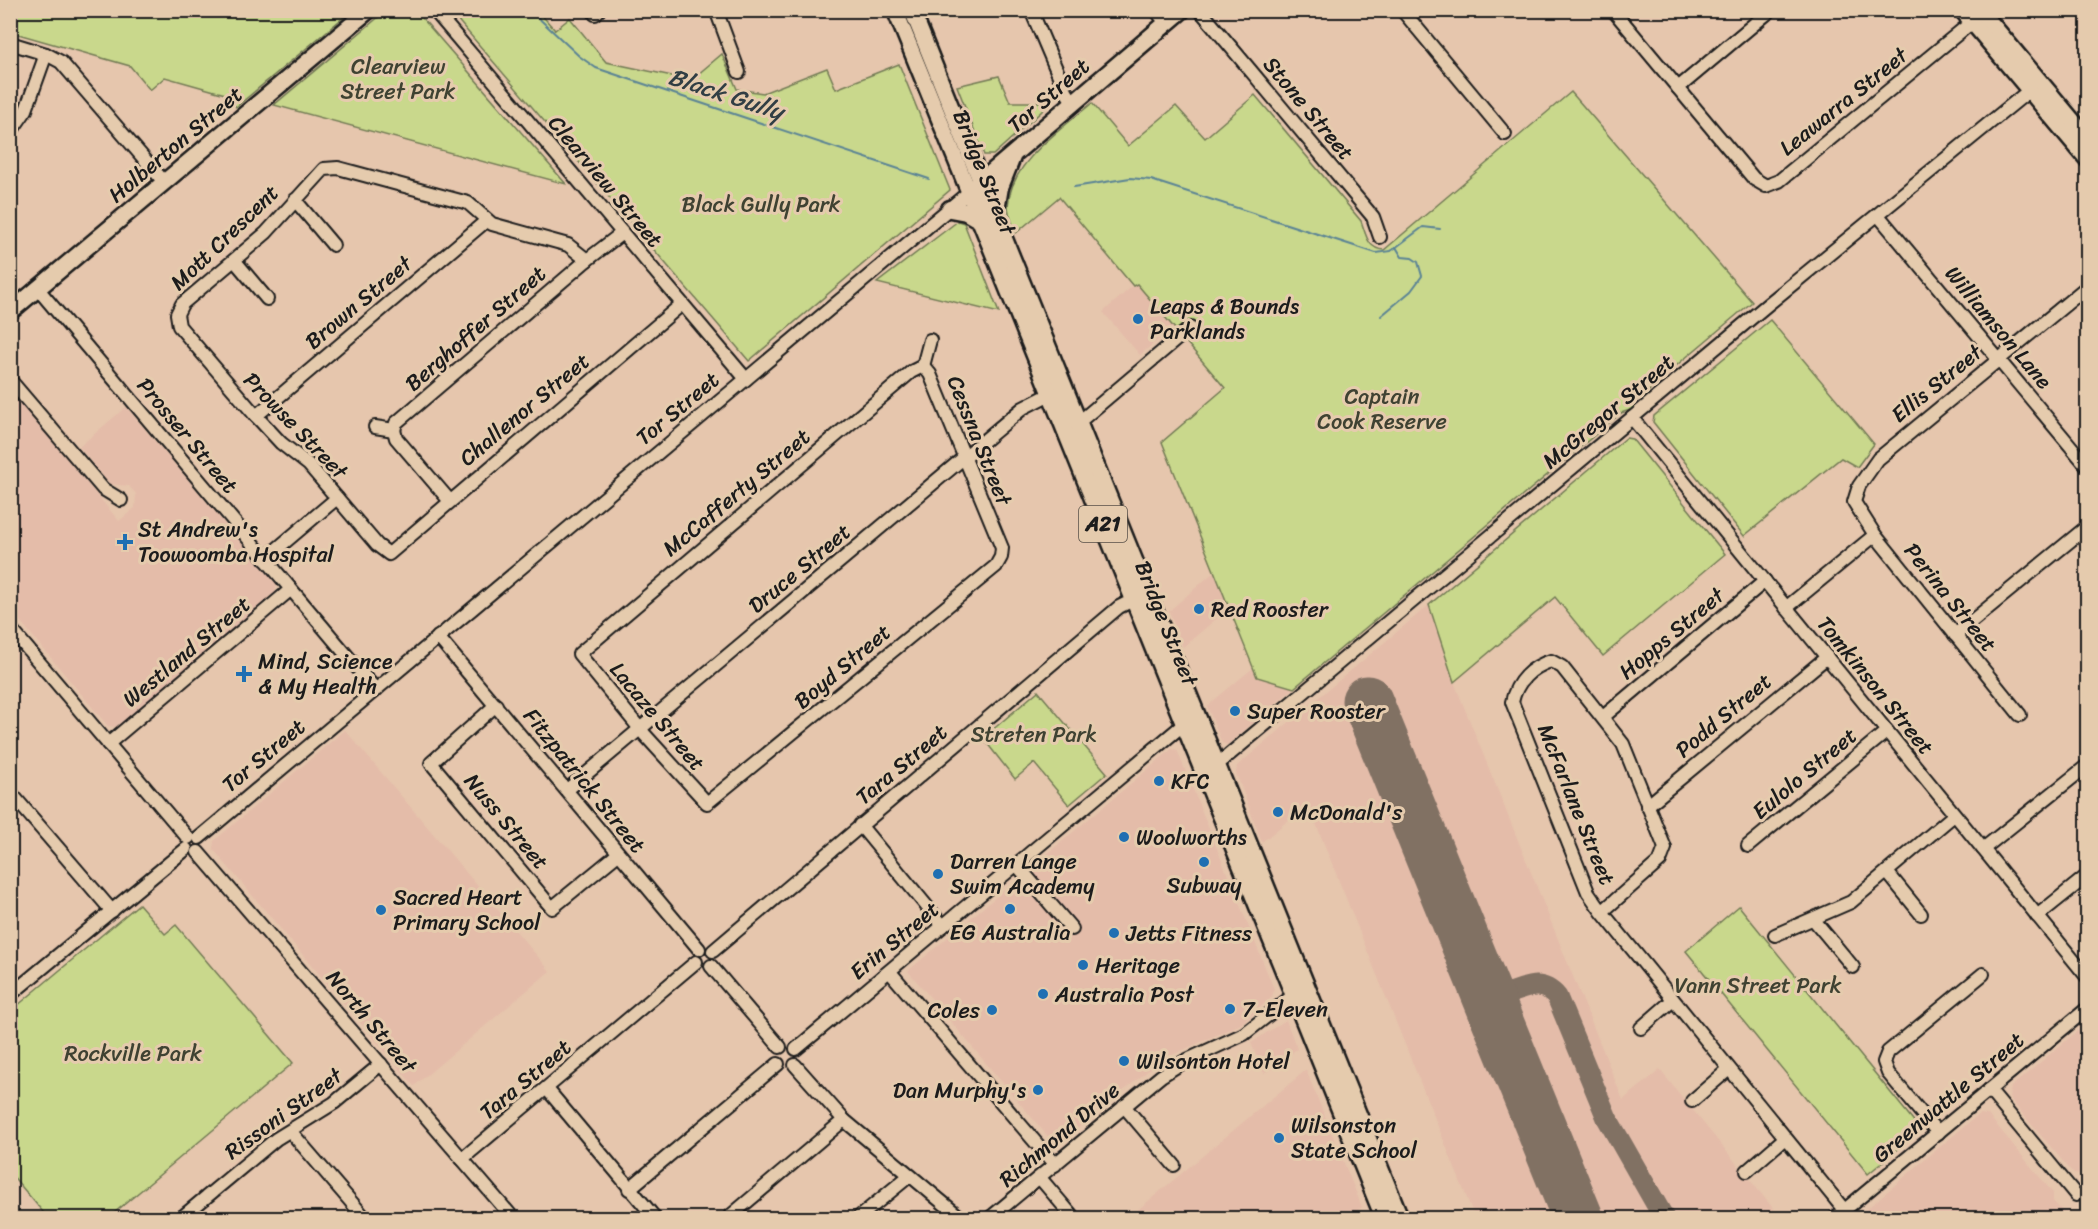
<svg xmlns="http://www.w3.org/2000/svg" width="2098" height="1229" font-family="Sriracha,sans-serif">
<rect width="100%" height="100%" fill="#e6c6ad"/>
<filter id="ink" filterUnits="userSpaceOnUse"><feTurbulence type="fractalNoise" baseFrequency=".0167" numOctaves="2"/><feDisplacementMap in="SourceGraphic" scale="12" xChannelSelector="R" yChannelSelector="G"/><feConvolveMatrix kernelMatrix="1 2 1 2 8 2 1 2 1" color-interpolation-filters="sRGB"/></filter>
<g filter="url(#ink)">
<g fill="#e4bca9">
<path d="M1136 283 1173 327 1140 355 1103 312Z"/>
<path d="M10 392 119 521 135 508 136 494 129 486 110 484 79 447 126 407 277 585 275 592 116 727 108 726 11 610Z"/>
<path d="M1214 572 1229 608 1183 647 1169 611Z"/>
<path d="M1429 605 1454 682 1623 1100 1660 1070 1781 1218H1475L1308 804 1262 842 1236 773 1237 766Z"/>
<path d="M1253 668 1257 677 1294 688 1227 745 1222 743 1207 706Z"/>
<path d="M345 730 550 971 414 1086 213 849 214 841Z"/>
<path d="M1172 749 1177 750 1274 989 1272 997 1241 1024 1161 1060 1056 1146 908 971Z"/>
<path d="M1286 1020 1297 1049 1264 1073 1251 1043Z"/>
<path d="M2087 1023V1180L2083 1175 2074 1174 2009 1098 2011 1087Z"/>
<path d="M1306 1070 1362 1207 1348 1218H1128Z"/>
<path d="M1979 1114 1988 1115 2053 1193V1201L2064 1213 2079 1215 2087 1209V1218H1856Z"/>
</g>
<g fill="#c9d88c" stroke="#727a54" stroke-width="1.5">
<path d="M387 10 416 11 566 184 274 105Z"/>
<path d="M10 11 11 10 351 11 236 107 225 94 165 77 150 90 130 66 11 32Z"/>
<path d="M450 11H538L555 30 570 18 606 62 691 80 722 54 737 89 763 93 827 68 836 89 899 64 950 190 749 361Z"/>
<path d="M999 76 1010 102H1052L993 155H984L957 86Z"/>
<path d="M1571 92 1752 302 1652 386 1644 399 1639 398 1634 402 1633 409 1621 413 1294 688 1257 677 1162 442 1225 388 1137 284 1133 286 1059 197 1016 233C1013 224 1008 214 1008 206 1010 162 1062 129 1092 103L1128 146 1176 106 1205 138 1255 95 1361 221C1366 234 1367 249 1384 250Z"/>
<path d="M958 221 964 223 999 313 877 283Z"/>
<path d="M1770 320 1874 444 1857 467 1841 458 1744 536 1653 422 1654 416Z"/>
<path d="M1626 438 1632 439 1725 554 1603 656 1555 597 1454 682 1429 605Z"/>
<path d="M1038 691 1107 773 1069 805 1034 763 1015 779 983 738Z"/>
<path d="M139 904 165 934 176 925 293 1063 108 1218H48L11 1174V1011Z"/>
<path d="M1739 906 1921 1130 1868 1174 1686 951Z"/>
</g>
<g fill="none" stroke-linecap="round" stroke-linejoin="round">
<g stroke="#5a8395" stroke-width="2">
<path d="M530 10 579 56 596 68 929 179"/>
<path d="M1074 187 1130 178 1151 180 1376 253 1391 251 1423 227 1440 229"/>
<path d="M1381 316 1411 291 1422 276 1418 262 1412 258 1402 257 1396 247"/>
</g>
<g stroke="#817164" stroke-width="21">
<path d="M1457 922 1484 986C1503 1014 1531 966 1557 997L1607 1118 1664 1218"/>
<path d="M1505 996 1497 1004 1496 1015 1521 1080"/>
</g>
<path stroke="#817164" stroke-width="51" d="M1367 701 1578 1218"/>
<defs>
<g id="minor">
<path d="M434 10 746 379"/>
<path d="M716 10 739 72"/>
<path d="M1031 10 1065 90 1073 102"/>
<path d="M1156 10 1166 23"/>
<path d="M1200 10 1373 217 1380 237"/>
<path d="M1402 10 1505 134"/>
<path d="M1613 10 1754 179 1766 186 1779 181 1972 22"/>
<path d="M595 14 599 10"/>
<path d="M10 43 46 54 61 62 165 183"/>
<path d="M1678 88 1771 10"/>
<path d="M10 133 26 110 46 54"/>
<path d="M295 200 333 245"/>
<path d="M1878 215 2088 467"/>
<path d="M622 233 587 260 568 245 492 224 468 203 338 168 324 169 266 233 182 304 177 314 179 326 256 416 281 443 309 465 377 545 389 554 682 304"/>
<path d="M235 261 267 299"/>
<path d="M38 289 376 690"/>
<path d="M923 366 930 374 1002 548 1001 557 996 566 707 803 645 735 579 654 911 372Z"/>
<path d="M923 366 930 340"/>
<path d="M10 380 103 489 121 500"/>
<path d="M256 416 486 221"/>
<path d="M1632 418 2088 978"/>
<path d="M1079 422 1190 328"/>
<path d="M375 427 394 430"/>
<path d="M394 430 396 423 587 260"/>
<path d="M394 430 396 438 449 500"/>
<path d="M265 559 337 498"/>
<path d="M1786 608 1875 535"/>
<path d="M10 628 188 838"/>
<path d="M1955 635 2088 526"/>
<path d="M438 637 699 949"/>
<path d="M496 705 431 763 552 908 618 854"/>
<path d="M2020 715 1875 535 1854 502 1859 486 1878 459 2088 286"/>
<path d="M1603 717 1765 581"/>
<path d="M108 744 290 590"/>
<path d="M1212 769 1767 305 2036 85"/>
<path d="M567 790 1023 408 1058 390"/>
<path d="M10 792 112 911"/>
<path d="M1647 806 1827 657"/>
<path d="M860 825 943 926"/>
<path d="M199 838 969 192"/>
<path d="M1748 846 1886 732"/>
<path d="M1983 849 2088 765"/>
<path d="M198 852 513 1218"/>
<path d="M1016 864 1072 929"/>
<path d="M1887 872 1921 914"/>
<path d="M1602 912 1660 861 1665 848 1623 744 1562 667 1551 661C1531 667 1516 682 1512 702L1588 892 1602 912 1845 1211"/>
<path d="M2037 916 2088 875"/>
<path d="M1814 920 1853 967"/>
<path d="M1775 935 1851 902 1954 815"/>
<path d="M713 951 1119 607 1141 596"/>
<path d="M711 966 780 1047"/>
<path d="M890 972 1055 1165"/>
<path d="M10 995 186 849"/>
<path d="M1641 1028 1673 1000"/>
<path d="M796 1049 1184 724"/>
<path d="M795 1065 844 1120 961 1218"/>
<path d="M547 1089 655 1218"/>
<path d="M1989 1090 2076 1195"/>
<path d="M1692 1101 1729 1069"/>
<path d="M1124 1106 1174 1165"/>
<path d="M291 1132 365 1218"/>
<path d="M1938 1133 1888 1073 1884 1062 1888 1052 1983 974"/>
<path d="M462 1159 696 962"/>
<path d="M1747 1171 1785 1138"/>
<path d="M1040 1178 1074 1218"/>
<path d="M629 1189 778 1064"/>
<path d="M181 1218 276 1139 334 1103 381 1064"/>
<path d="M728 1218 844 1120"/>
<path d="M858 1218 908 1177"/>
<path d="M990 1218 1161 1076 1185 1061 1244 1034 1299 991"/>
<path d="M1835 1218 2088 1008"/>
</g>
<g id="major">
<path d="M895 10 969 192"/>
<path d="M912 10 981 182"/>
<path d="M1962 10 2088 160"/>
<path d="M1980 10 2088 139"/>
<path d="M10 312 369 10"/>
</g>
<g id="highway">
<path d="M1182 10 969 192 1384 1218"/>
<path d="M981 182 1400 1218"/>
<path d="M950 209 966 212 980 220"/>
<path d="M995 216 1000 187 1012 157"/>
</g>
</defs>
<use href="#minor" stroke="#1c1c1c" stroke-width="16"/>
<use href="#major" stroke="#1c1c1c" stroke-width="20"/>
<use href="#highway" stroke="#1c1c1c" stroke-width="21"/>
<use href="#minor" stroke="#e5cbad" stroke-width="12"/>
<use href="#major" stroke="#e5cbad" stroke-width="15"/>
<use href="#highway" stroke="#e5cbad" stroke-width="16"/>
</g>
</g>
<g fill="#1f6fb2" stroke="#e5cbad" stroke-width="2">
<circle cx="1138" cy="319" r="6"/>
<path d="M122 533h6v6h6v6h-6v6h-6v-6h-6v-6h6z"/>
<circle cx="1199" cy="609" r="6"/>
<path d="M241 665h6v6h6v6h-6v6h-6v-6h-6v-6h6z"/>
<circle cx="1235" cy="711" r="6"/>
<circle cx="1159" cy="781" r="6"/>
<circle cx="1278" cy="812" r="6"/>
<circle cx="1124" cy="837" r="6"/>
<circle cx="1204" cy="862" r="6"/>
<circle cx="938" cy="874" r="6"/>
<circle cx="1010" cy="909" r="6"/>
<circle cx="381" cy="910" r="6"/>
<circle cx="1114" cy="933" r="6"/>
<circle cx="1083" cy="965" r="6"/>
<circle cx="1043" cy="994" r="6"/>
<circle cx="1230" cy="1009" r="6"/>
<circle cx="992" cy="1010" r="6"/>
<circle cx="1124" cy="1061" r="6"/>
<circle cx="1038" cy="1090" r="6"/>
<circle cx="1279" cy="1138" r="6"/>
</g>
<g text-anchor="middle" stroke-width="6" stroke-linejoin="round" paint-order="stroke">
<rect fill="#e5cbad" stroke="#585048" stroke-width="1.5" x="1079" y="506" width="48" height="36" rx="4.5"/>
<g font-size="21" font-weight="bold" fill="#1c1c1c">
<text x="1103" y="531">A21</text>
</g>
<g font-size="22" fill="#3f4232" stroke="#e5cbad">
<text x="398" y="74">Clearview<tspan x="398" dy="25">Street Park</tspan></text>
<text x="761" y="212">Black Gully Park</text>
<text x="1382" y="404">Captain<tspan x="1382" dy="25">Cook Reserve</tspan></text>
<text x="1034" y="742">Streten Park</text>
<text x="1758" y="993">Vann Street Park</text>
<text x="133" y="1061">Rockville Park</text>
</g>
<g font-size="22" fill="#1c1c1c" stroke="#e5cbad">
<text transform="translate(1048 95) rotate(-41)" y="8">Tor Street</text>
<text transform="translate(1843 101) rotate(-39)" y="8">Leawarra Street</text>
<text transform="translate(1309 108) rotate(50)" y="8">Stone Street</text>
<text transform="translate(175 144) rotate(-40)" y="8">Holberton Street</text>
<text transform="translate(985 172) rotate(68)" y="8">Bridge Street</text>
<text transform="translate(606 181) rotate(50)" y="8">Clearview Street</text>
<text transform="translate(224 237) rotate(-44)" y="8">Mott Crescent</text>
<text transform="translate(358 302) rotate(-40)" y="8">Brown Street</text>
<text transform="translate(1999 327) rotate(50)" y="8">Williamson Lane</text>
<text transform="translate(475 328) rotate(-41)" y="8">Berghoffer Street</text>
<text transform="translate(1936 383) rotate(-39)" y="8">Ellis Street</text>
<text transform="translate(677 408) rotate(-40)" y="8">Tor Street</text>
<text transform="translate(524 409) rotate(-40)" y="8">Challenor Street</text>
<text transform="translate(1608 411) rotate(-40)" y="8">McGregor Street</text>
<text transform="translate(296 425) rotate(46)" y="8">Prowse Street</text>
<text transform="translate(188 435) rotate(50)" y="8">Prosser Street</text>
<text transform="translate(980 440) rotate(68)" y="8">Cessna Street</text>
<text transform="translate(736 492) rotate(-40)" y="8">McCafferty Street</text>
<text transform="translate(799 568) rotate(-40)" y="8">Druce Street</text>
<text transform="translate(1951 597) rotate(51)" y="8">Perina Street</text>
<text transform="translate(1167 623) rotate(68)" y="8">Bridge Street</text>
<text transform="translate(1671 633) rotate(-40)" y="8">Hopps Street</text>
<text transform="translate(186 651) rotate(-40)" y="8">Westland Street</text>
<text transform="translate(842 666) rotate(-40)" y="8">Boyd Street</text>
<text transform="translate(1876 685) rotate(51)" y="8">Tomkinson Street</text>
<text transform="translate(1723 715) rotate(-40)" y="8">Podd Street</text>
<text transform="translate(658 716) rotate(50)" y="8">Lacaze Street</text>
<text transform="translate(263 755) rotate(-40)" y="8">Tor Street</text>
<text transform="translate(901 764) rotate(-40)" y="8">Tara Street</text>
<text transform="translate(1804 773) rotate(-40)" y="8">Eulolo Street</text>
<text transform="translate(585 780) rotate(51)" y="8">Fitzpatrick Street</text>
<text transform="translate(1577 804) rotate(68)" y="8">McFarlane Street</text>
<text transform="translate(507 821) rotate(50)" y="8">Nuss Street</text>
<text transform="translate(894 940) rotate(-40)" y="8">Erin Street</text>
<text transform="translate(372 1021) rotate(50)" y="8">North Street</text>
<text transform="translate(525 1079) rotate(-40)" y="8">Tara Street</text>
<text transform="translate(1948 1097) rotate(-40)" y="8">Greenwattle Street</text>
<text transform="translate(283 1113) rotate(-36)" y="8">Rissoni Street</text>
<text transform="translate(1059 1134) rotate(-40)" y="8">Richmond Drive</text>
</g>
<g font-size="22" fill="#1c1c1c" stroke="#e5cbad" text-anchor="start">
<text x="1150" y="314">Leaps &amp; Bounds<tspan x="1150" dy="25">Parklands</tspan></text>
<text x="138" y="537">St Andrew's<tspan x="138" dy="25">Toowoomba Hospital</tspan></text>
<text x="1211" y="617">Red Rooster</text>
<text x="258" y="669">Mind, Science<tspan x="258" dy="25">&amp; My Health</tspan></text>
<text x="1247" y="719">Super Rooster</text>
<text x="1171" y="789">KFC</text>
<text x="1290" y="820">McDonald's</text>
<text x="1136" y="845">Woolworths</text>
<text x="950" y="869">Darren Lange<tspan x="950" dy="25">Swim Academy</tspan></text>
<text x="1204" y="893" text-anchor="middle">Subway</text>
<text x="393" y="905">Sacred Heart<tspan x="393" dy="25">Primary School</tspan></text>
<text x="1010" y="940" text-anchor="middle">EG Australia</text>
<text x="1126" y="941">Jetts Fitness</text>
<text x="1095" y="973">Heritage</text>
<text x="1055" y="1002">Australia Post</text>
<text x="1242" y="1017">7-Eleven</text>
<text x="980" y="1018" text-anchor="end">Coles</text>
<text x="1136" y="1069">Wilsonton Hotel</text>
<text x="1026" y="1098" text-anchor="end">Dan Murphy's</text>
<text x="1291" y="1133">Wilsonston<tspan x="1291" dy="25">State School</tspan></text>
</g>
<g font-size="24" font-style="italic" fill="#313e44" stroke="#e5cbad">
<text transform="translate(726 94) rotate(18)" y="8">Black Gully</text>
</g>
</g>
<rect width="2098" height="1229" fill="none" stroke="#e5cbad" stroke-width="36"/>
<rect x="18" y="18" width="2062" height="1193" fill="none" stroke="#1c1c1c" stroke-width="2" filter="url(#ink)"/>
</svg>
